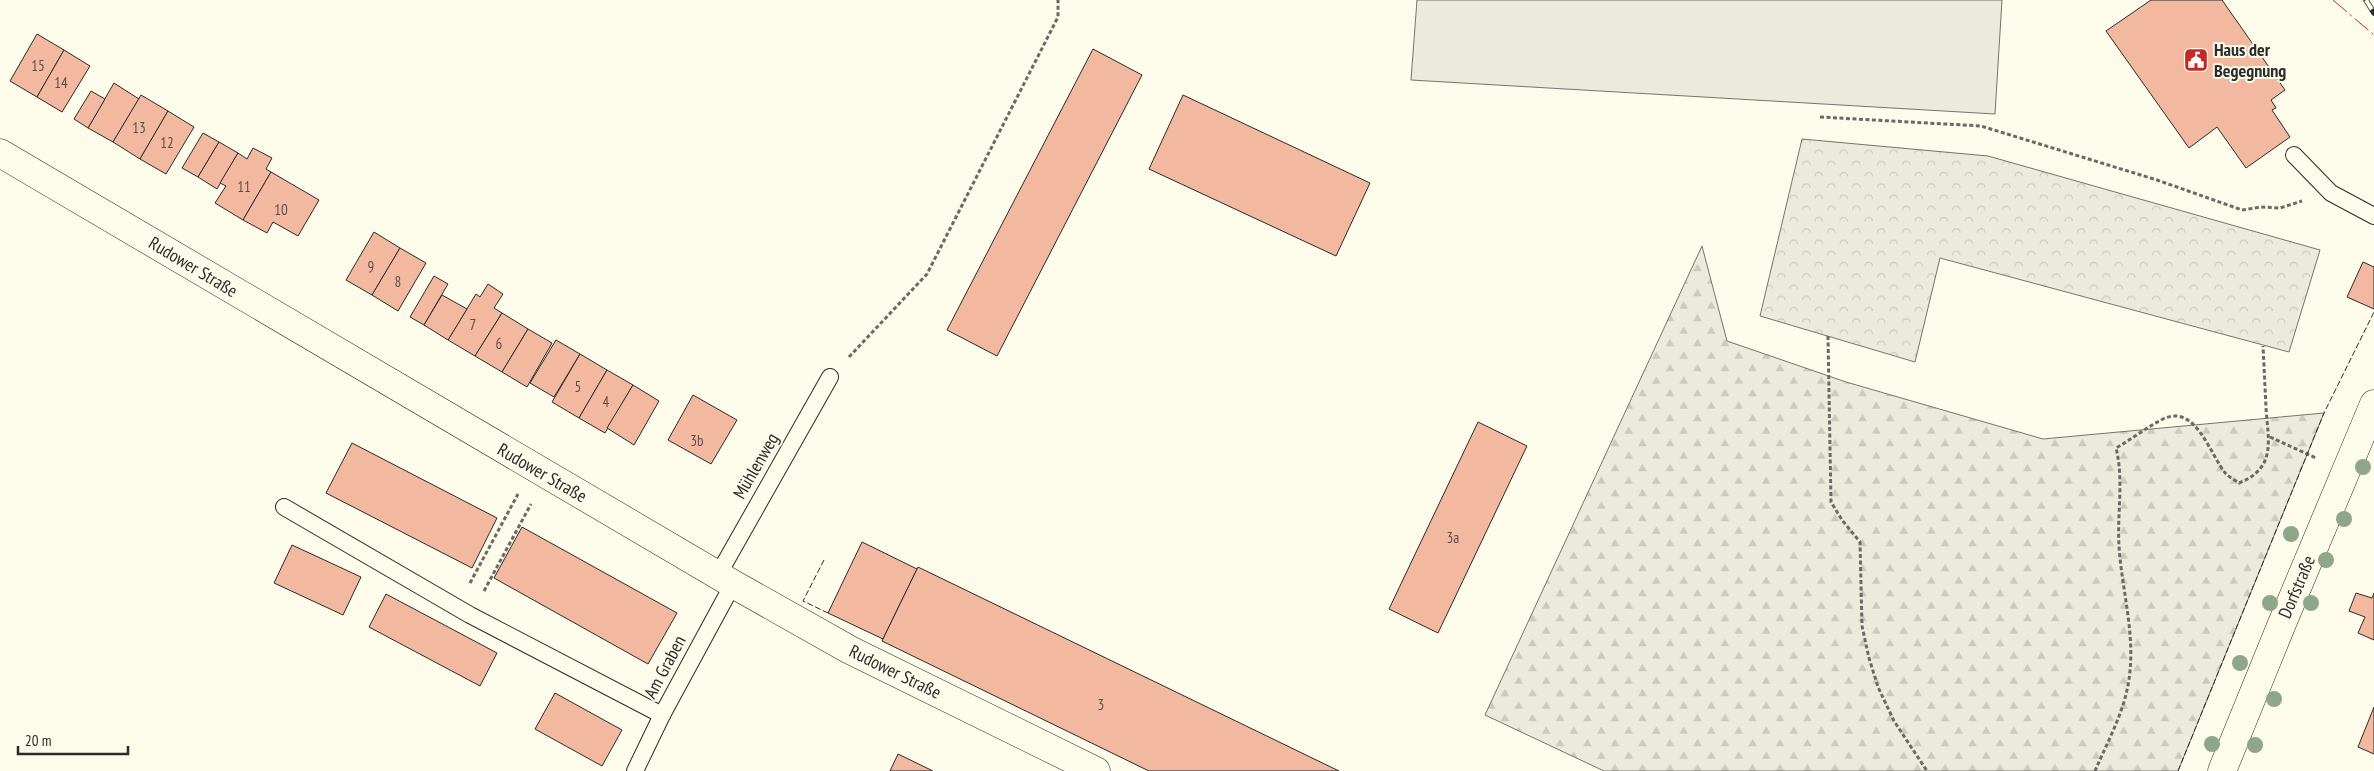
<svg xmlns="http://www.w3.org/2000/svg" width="2374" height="771" font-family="'PT Sans Narrow',sans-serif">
<defs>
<pattern id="forest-firs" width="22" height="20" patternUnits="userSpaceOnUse" patternTransform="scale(1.25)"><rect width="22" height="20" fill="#ecebdb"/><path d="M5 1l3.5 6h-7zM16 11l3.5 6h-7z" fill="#cbcabc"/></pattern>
<pattern id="park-crowns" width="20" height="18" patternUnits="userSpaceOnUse" patternTransform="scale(1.25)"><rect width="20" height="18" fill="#ecebdb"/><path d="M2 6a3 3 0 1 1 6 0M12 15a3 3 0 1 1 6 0" fill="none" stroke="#cbcabc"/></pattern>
</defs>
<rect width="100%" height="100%" fill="#fdfbea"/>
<path fill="#ecebdb" stroke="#74746e" d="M1417 0H2002L1995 114 1411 80Z"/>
<path fill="url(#forest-firs)" stroke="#74746e" d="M1702 246 1727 341 1846 382 2043 439 2324 413 2178 771H1604L1485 715Z"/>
<path fill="url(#park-crowns)" stroke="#74746e" d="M1802 139 1988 156 2320 250 2289 352 1940 258 1915 362 1760 316Z"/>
<g fill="#f2b8a0" stroke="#2b2b2b">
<path d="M2151 0H2222L2285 90 2271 100 2276 108 2272 110 2290 137 2246 168 2217 127 2189 148 2106 31Z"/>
<path d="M37 34 64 50 37 97 10 81Z"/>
<path d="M1093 49 1142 75 997 356 947 330Z"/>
<path d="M64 50 90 66 62 112 37 97Z"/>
<path d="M114 83 139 99 113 142 88 128Z"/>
<path d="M91 91 105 99 88 128 74 119Z"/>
<path d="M141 95 168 111 140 159 113 142Z"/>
<path d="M1183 95 1370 183 1336 256 1149 169Z"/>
<path d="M168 111 194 127 166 174 140 159Z"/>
<path d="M203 133 219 142 198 177 182 168Z"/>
<path d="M219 142 238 153 217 189 198 177Z"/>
<path d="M253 148 272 158 266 169 271 172 243 220 215 203 226 186 220 183 238 153 247 159Z"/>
<path d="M271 172 319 200 298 236 273 222 267 233 243 220Z"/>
<path d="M374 232 400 248 372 295 346 280Z"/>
<path d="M400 248 426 263 398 311 372 295Z"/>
<path d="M2363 262 2374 267V309L2347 297Z"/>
<path d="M434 276 448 284 424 325 410 317Z"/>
<path d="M488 284 503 294 494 308 502 313 475 356 448 340 476 294 480 297Z"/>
<path d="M442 295 467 309 448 340 424 325Z"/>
<path d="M502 313 528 329 502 372 475 356Z"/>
<path d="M528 329 552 343 527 387 502 372Z"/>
<path d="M556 340 580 354 554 397 530 383Z"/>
<path d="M580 354 607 370 579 418 552 402Z"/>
<path d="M607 370 633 385 605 433 579 418Z"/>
<path d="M633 385 659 401 634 445 607 428Z"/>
<path d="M693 395 737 420 711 464 668 440Z"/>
<path d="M1478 422 1527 446 1438 633 1389 609Z"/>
<path d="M352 443 497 518 472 568 326 493Z"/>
<path d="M522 527 677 613 648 664 494 578Z"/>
<path d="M862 542 917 569 883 639 828 613Z"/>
<path d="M292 545 361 577 343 615 274 583Z"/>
<path d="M918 567 1339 771H1149L882 641Z"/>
<path d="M2356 593 2372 598 2374 593V640L2358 633 2365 617 2349 611Z"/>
<path d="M386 594 497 653 480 686 369 627Z"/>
<path d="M555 693 622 730 602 766 535 729Z"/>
<path d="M2374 707V754L2358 747Z"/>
<path d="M898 754 933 771H890Z"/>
</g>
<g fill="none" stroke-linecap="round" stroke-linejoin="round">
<defs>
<g id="service">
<path d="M2294 155 2331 193 2374 216"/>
<path d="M284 507 470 615 662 715"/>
<path d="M718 575 830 377"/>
<path d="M635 771 662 715 733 584"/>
</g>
<g id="tertiary">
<path d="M0 153 733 584 850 650 1096 771"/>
<path d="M2222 771 2281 626 2374 404"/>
</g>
</defs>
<use href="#service" stroke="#2b2b2b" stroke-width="18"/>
<use href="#tertiary" stroke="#2b2b2b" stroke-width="29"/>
<g stroke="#6a6964" stroke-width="3" stroke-dasharray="4 2.5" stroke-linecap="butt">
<path d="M1820 117 1981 126 2157 180 2242 210 2261 207 2280 208 2302 201"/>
<path d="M1828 336 1831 502 1842 520 1860 542 1862 626 1869 658 1878 687 1894 721 1927 771"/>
<path d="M849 357 927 274 1058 17V0"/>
<path d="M2270 437 2316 458"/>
<path d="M470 583 518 494"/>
<path d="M484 591 531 504"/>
<path d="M2095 771C2106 745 2121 718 2127 690 2138 641 2122 594 2119 546 2117 513 2124 480 2116 448 2132 439 2147 427 2163 419 2196 403 2210 455 2226 474 2229 477 2235 480 2239 483 2277 468 2268 440 2266 408 2265 387 2264 366 2263 346"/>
</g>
<use href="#service" stroke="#fdfbea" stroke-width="16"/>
<use href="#tertiary" stroke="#fdfbea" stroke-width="28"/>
<defs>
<path id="rail" d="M2366 0 2374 13"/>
</defs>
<use href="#rail" stroke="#2b2b2b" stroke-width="5.5"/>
<use href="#rail" stroke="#fdfbea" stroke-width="4" stroke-dasharray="11" stroke-linecap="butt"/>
<g stroke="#2b2b2b" stroke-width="1" stroke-dasharray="6 2.5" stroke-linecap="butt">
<path d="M824 560 803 601 828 613"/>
<path d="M2178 771 2324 413 2374 312"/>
</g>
<path stroke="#c62828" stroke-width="1" stroke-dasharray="18 4 2.5 4" stroke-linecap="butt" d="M2333 0 2374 35"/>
</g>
<g fill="#8ea78a">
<circle cx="2363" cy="467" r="8"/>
<circle cx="2344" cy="519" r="8"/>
<circle cx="2291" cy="534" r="8"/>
<circle cx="2326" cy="560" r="8"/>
<circle cx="2270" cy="603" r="8"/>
<circle cx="2311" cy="603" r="8"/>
<circle cx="2240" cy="663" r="8"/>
<circle cx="2274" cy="699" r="8"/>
<circle cx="2212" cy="744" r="8"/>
<circle cx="2255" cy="745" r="8"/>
</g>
<defs>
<symbol id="civic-square" viewBox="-11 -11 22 22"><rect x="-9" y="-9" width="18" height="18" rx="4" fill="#c62828" stroke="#fdfbea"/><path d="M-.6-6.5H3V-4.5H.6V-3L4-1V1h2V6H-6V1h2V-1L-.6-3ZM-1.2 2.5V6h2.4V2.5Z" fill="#fff"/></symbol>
</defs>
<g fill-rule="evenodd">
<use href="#civic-square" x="2182" y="46" width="28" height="28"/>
</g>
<g text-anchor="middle" stroke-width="4" stroke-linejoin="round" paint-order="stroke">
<g font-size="15" fill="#5d4e48">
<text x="38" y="71">15</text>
<text x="61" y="88">14</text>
<text x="139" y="133">13</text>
<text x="167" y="148">12</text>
<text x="244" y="192">11</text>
<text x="281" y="215">10</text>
<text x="371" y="272">9</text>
<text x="398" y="287">8</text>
<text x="473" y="330">7</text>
<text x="499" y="349">6</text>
<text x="578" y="392">5</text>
<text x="606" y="407">4</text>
<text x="697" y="446">3b</text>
<text x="1453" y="543">3a</text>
<text x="1101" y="710">3</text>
</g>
<g font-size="18" font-weight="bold" fill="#2b2b2b" stroke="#fdfbea" text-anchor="start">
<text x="2214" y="56">Haus der<tspan x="2214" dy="21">Begegnung</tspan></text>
</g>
<g font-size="18" fill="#2b2b2b" stroke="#fdfbea">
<text transform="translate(193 267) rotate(31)" y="6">Rudower Straße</text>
<text transform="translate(756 466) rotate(-60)" y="6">Mühlenweg</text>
<text transform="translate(542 473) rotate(30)" y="6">Rudower Straße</text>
<text transform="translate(2297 587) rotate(-67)" y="6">Dorfstraße</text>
<text transform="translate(665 667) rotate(-62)" y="6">Am Graben</text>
<text transform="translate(895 672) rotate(26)" y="6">Rudower Straße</text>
</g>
</g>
<path d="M18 746v8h110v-8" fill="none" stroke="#2b2b2b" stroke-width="2.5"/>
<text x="25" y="746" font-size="15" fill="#2b2b2b" stroke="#fdfbea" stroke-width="4" paint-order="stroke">20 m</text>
</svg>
